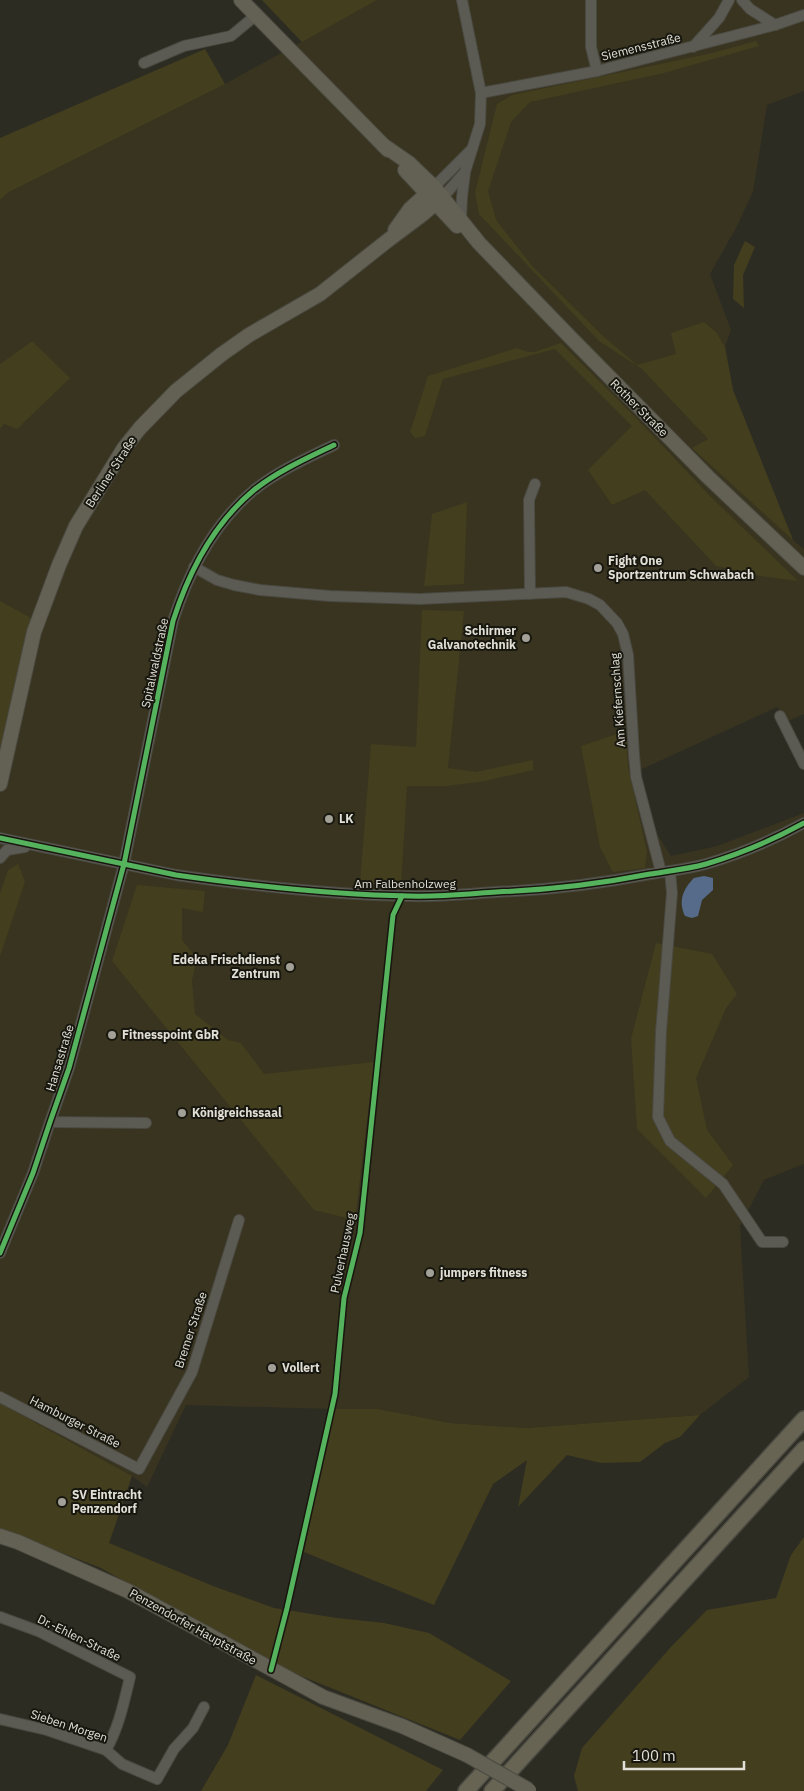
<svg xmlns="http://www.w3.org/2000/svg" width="804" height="1791" font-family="'IBM Plex Sans',sans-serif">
<rect width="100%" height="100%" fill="#2d2c23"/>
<path fill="#38341f" d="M377 0H804V91L767 105 753 192 736 228 710 274 731 330 725 347 733 390 793 540 804 549V714L788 721 777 707 640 770 654 829 671 856 717 846 804 813V1164L764 1180 740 1226 749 1377 700 1415 526 1428 450 1423 378 1409H332L186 1405 147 1487 132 1476 0 1403V751L31 618 0 606V429L4 424 32 341 0 364V200L9 192 225 84Z"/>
<g fill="#433e1e">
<path d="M262 0H377L302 42Z"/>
<path d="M756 41 759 46 664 73 530 102 511 122 488 191 496 220 533 267 602 335 637 365 676 354 671 333 704 322 716 332 725 347 733 390 793 540 692 448 708 439 642 369 599 341 479 214 475 193 497 104 512 95 708 54Z"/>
<path d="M205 49 225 84 9 192 0 200V138Z"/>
<path d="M745 241 755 247 743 275 744 308 733 299 734 265Z"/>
<path d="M32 341 70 378 17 429 4 424 0 429V364Z"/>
<path d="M561 343 638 420 710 496 798 581 760 576 716 566 645 490 612 505 588 470 632 426 555 349 443 379 425 436 415 438 410 432 428 376 517 348 528 352H535Z"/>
<path d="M467 502 464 584 424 586 432 514Z"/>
<path d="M0 601 31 618 0 751Z"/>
<path d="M422 610 464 611 448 768 476 772 533 760V770L485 781 447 786H407L401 887 360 883 371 744 416 747Z"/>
<path d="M626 731 628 767 647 852 645 868 613 872 600 847 581 746Z"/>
<path d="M18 864 25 882 0 956V893L8 870Z"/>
<path d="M137 885 205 891 203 912 182 908V940L197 958 192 980 195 1014 228 1040 241 1043 264 1074 374 1062 355 1220 314 1210 112 961Z"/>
<path d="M656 943 712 954 737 994 726 1008 696 1078 707 1130 733 1165 706 1198 637 1129 631 1039Z"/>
<path d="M0 1403 132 1476 109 1543 213 1586 274 1608 337 1618 384 1623 429 1633 511 1681 460 1740 264 1661 101 1568 0 1529Z"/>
<path d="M332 1409H378L450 1423 526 1428 700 1415 680 1437 665 1443 640 1462 601 1463 567 1455 518 1507 527 1460 493 1484 434 1605 304 1552Z"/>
<path d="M804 1537V1791H578L574 1776 582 1748 670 1648 707 1610 776 1598 791 1555Z"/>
<path d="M256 1675 443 1770 426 1791H201L228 1745Z"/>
</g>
<path fill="#566b8a" d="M704 876 713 878V890L702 900 698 916 692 918 685 916C678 901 683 889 694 878Z"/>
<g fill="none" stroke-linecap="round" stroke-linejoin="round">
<defs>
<g id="minor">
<path d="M591 0V47L597 71"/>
<path d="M742 0 750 9 775 25"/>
<path d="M693 47 719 18 729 0"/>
<path d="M144 63 184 46 231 36 255 16"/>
<path d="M481 93 597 71 775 25 804 15"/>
<path d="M434 187 472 149"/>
<path d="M443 197 465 172 480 124 481 93 462 0"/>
<path d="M461 219 462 197 465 173"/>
<path d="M194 567 217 580 234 585 260 590 330 596 420 599 566 592 589 599 600 605 617 623 623 634 628 655 634 755 636 777 661 872"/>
<path d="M530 594 529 500 535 484"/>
<path d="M780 716 804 764"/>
<path d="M0 838 176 875C253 886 331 895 409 896 438 897 467 894 496 892 548 890 599 884 650 874 669 871 688 869 706 864 740 854 773 840 804 823"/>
<path d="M0 858 7 850 25 847"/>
<path d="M670 871 672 893 661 1032 658 1117 670 1141 723 1184 762 1242H783"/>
<path d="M50 1122 146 1123"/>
<path d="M0 1253 33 1173 50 1122 69 1068 89 994 124 864 173 621C189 571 213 524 254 490 278 471 307 458 334 445"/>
<path d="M0 1397 139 1469 192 1372 239 1220"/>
<path d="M0 1617 38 1631 130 1677C124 1702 119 1727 106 1750"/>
<path d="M0 1719 47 1730 106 1750 122 1764 157 1779 174 1749 193 1728 204 1707"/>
</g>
<g id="major">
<path d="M241 0 388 150"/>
<path d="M383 145 409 163 434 187 479 243 571 338 708 477 804 568"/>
<path d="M405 170 457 226"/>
<path d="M395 230 410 209 432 189"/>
<path d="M0 784 34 632 59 565 76 526 124 448 140 428 176 391 222 354 249 335 320 294 387 241 423 214 443 197"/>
<path d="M0 1536 18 1542 128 1591 323 1697 402 1726 467 1755"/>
</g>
<g id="highway">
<path d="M466 1791 804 1419"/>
<path d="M492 1791 804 1449"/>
</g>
</defs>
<use href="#minor" stroke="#4a4941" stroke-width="12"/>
<use href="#major" stroke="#4a4941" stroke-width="16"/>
<use href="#highway" stroke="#4a4941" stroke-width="18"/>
<use href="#minor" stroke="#5c5b53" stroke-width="10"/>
<use href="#major" stroke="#636153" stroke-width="14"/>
<use href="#highway" stroke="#676453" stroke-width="15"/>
<defs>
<path id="major-bridge" d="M467 1755 529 1790"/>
</defs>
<use href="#major-bridge" stroke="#4a4941" stroke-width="16" stroke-linecap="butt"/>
<use href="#major-bridge" stroke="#636153" stroke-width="14"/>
<defs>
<g id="cycleway">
<path d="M0 838 176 875C253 886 331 895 409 896 438 897 467 894 496 892 548 890 599 884 650 874 669 871 688 869 706 864 740 854 773 840 804 823"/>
<path d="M0 1253 33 1173 50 1122 69 1068 89 994 124 864 173 621C189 571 213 524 254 490 278 471 307 458 334 445"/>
<path d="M271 1670 287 1608 335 1394 344 1298 360 1233 393 915 402 896"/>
</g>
</defs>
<use href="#cycleway" stroke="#18170f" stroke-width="8"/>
<use href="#cycleway" stroke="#56b35d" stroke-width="5"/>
</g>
<g fill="#a3a197" stroke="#18170f" stroke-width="2">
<circle cx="598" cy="568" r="5"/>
<circle cx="526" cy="638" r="5"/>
<circle cx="329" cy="819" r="5"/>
<circle cx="290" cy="967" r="5"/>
<circle cx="112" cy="1035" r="5"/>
<circle cx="182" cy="1113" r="5"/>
<circle cx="430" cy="1273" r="5"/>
<circle cx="272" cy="1368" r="5"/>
<circle cx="62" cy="1502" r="5"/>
</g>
<g text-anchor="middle" stroke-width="4" stroke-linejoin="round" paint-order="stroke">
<g font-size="12" fill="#e2e0d6" stroke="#18170f">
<text transform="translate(641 47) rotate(-14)" y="4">Siemensstraße</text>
<text transform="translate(639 408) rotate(45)" y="4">Rother Straße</text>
<text transform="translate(111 472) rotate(-57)" y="4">Berliner Straße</text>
<text transform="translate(155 663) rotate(-78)" y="4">Spitalwaldstraße</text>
<text transform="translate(618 700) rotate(-94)" y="4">Am Kiefernschlag</text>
<text x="405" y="888">Am Falbenholzweg</text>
<text transform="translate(60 1058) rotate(-73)" y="4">Hansastraße</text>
<text transform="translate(343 1253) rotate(-78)" y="4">Pulverhausweg</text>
<text transform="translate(191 1330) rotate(-72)" y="4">Bremer Straße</text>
<text transform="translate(75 1422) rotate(27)" y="4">Hamburger Straße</text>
<text transform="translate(193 1627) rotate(29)" y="4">Penzendorfer Hauptstraße</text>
<text transform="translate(79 1638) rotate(26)" y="4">Dr.-Ehlen-Straße</text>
<text transform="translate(69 1726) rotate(18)" y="4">Sieben Morgen</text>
</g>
<g font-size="12" font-weight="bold" fill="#e2e0d6" stroke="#18170f" text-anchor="start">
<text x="608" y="565">Fight One<tspan x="608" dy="14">Sportzentrum Schwabach</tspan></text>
<text x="516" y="635" text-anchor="end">Schirmer<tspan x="516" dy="14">Galvanotechnik</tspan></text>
<text x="339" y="823">LK</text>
<text x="280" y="964" text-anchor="end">Edeka Frischdienst<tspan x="280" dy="14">Zentrum</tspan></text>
<text x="122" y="1039">Fitnesspoint GbR</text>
<text x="192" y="1117">Königreichssaal</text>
<text x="440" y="1277">jumpers fitness</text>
<text x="282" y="1372">Vollert</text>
<text x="72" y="1499">SV Eintracht<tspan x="72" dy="14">Penzendorf</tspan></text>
</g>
</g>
<path d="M624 1761v8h120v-8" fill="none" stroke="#e2e0d6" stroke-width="2.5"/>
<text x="632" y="1761" font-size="15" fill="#e2e0d6" stroke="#18170f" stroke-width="4" paint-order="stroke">100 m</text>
</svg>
